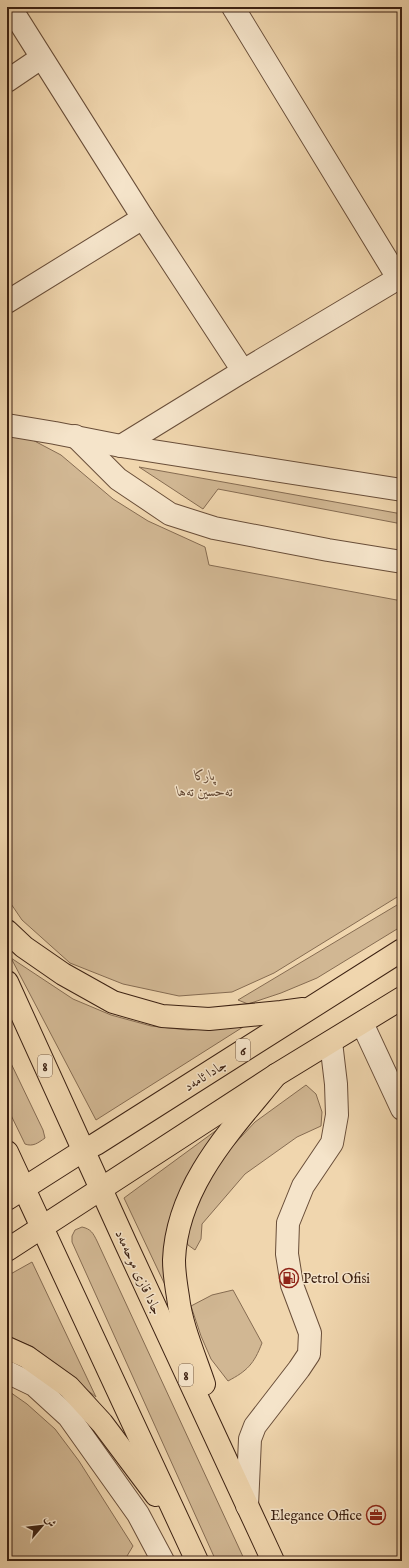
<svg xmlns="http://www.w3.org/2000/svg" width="409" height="1568" font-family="'IM FELL English',Amiri,serif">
<rect width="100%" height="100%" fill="#f0d6ae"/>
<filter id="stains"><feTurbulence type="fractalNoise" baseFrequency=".005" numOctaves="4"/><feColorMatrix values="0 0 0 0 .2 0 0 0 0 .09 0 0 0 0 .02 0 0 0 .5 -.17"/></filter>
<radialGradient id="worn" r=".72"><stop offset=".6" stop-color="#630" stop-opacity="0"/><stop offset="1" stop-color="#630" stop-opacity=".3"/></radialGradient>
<g fill="#d1b793" stroke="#866c52">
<path d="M7 433 25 436 61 455 113 499 148 521 205 547 209 565 402 601V894L274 973 232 992 179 996 123 984 70 963 22 920 7 898Z"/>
<path d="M139 467 402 514V524L218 489 203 509Z"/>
<path d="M402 902V926L317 978 281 993 248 1004 238 1000Z"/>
<path d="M11 958 73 999 111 1015 151 1026 188 1030 243 1027 96 1120Z"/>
<path d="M7 1055 43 1130 45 1138C38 1143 33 1147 25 1144L7 1107Z"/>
<path d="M306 1085 316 1094 322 1112 321 1126 297 1137 245 1174 202 1224 201 1239 195 1250 188 1245 186 1240 189 1222 203 1188 228 1151 255 1122Z"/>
<path d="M218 1129 184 1183 169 1227 166 1287 124 1198Z"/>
<path d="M82 1227C91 1229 93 1233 97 1241L245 1561H216L72 1242V1236L75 1230Z"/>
<path d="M32 1262 96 1397 33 1347 7 1336V1276Z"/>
<path d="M233 1290 262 1343C254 1364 247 1371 228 1381L211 1359 201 1336 191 1306 212 1295Z"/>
<path d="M7 1390 27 1404 55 1429 79 1461 133 1546 124 1561H7Z"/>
</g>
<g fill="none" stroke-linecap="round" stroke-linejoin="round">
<defs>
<g id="minor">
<path d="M10 7 143 218 243 371"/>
<path d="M233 7 398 278"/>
<path d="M7 81 41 58"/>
<path d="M7 302 143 218"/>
<path d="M7 425 55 433 121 446 402 490"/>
<path d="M75 436 118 479 170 514 214 528 328 550 402 562"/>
<path d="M121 446 243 371 402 276"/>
<path d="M362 1023 402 1109"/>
<path d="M7 1372 34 1385 69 1417 138 1514 163 1561"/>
<path d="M247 1506 250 1439 255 1426 299 1369 309 1354 310 1333 292 1285 287 1254 288 1223 303 1186 332 1143 337 1115 336 1084 331 1042"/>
</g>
<g id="major">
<path d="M7 931 24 947 63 974 113 1002 162 1016 209 1019 281 1012 303 1009"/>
<path d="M7 982 126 1244 273 1561"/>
<path d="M7 1152 197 1561"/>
<path d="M7 1199 84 1150 96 1144 402 950"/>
<path d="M7 1250 276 1075 402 998"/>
<path d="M7 1348 27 1357 69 1387 102 1423 156 1495"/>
<path d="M204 1384C195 1357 181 1325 178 1297 176 1285 174 1272 174 1260 177 1185 232 1129 276 1075"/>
</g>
</defs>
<use href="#minor" stroke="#694e39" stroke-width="24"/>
<use href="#major" stroke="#3c2112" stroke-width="24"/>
<use href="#minor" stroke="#f5e4ca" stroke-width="22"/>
<use href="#major" stroke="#f0d6ae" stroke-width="22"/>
</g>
<defs>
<symbol id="fuel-ring" viewBox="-11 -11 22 22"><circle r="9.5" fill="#f5e4ca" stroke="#8f2418" stroke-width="1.5"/><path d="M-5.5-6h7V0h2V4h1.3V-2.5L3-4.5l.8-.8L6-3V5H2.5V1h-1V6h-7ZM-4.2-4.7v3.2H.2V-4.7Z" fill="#8f2418"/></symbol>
<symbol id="office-ring" viewBox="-11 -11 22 22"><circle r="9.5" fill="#f5e4ca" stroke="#8f2418" stroke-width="1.5"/><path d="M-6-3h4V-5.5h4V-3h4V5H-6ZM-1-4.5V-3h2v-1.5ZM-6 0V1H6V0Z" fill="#8f2418"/></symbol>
</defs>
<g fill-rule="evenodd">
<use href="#fuel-ring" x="278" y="1267" width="22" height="22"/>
<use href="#office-ring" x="365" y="1504" width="22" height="22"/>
</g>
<g text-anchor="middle" stroke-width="3" stroke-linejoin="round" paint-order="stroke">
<g fill="#f5e4ca" stroke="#745c49" stroke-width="1">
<rect x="236" y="1039" width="14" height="22" rx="3"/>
<rect x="38" y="1055" width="14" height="22" rx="3"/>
<rect x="179" y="1364" width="14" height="22" rx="3"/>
</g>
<g font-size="13" font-weight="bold" fill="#3c2112">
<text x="243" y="1055">6</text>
<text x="45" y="1071">8</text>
<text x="186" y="1380">8</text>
</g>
<g font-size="14" font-style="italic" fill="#614632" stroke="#f5e4ca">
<text x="205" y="780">پارکا<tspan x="205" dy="16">تەحسین تەها</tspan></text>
</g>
<g font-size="14" fill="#3c2112" stroke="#f5e4ca">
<text transform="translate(205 1075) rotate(-32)" y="5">جادا ئامەد</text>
<text transform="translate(139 1272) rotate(65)" y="5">جادا قازی موحەمەد</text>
</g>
<g font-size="14" fill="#3c2112" stroke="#f5e4ca" text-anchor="start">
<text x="303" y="1283">Petrol Ofisi</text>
<text x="362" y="1520" text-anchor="end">Elegance Office</text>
</g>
</g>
<rect width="409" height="1568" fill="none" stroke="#f0d6ae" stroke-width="24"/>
<rect x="8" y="8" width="393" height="1552" fill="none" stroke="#3c2112" stroke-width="2"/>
<rect x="12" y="12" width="385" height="1544" fill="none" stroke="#3c2112"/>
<g transform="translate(42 1526) rotate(62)" stroke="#f5e4ca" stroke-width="3" paint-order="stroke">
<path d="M0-3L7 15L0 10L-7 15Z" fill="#3c2112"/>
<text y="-6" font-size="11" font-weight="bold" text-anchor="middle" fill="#3c2112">ش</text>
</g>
<rect width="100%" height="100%" filter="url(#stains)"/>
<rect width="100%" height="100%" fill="url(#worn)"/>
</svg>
